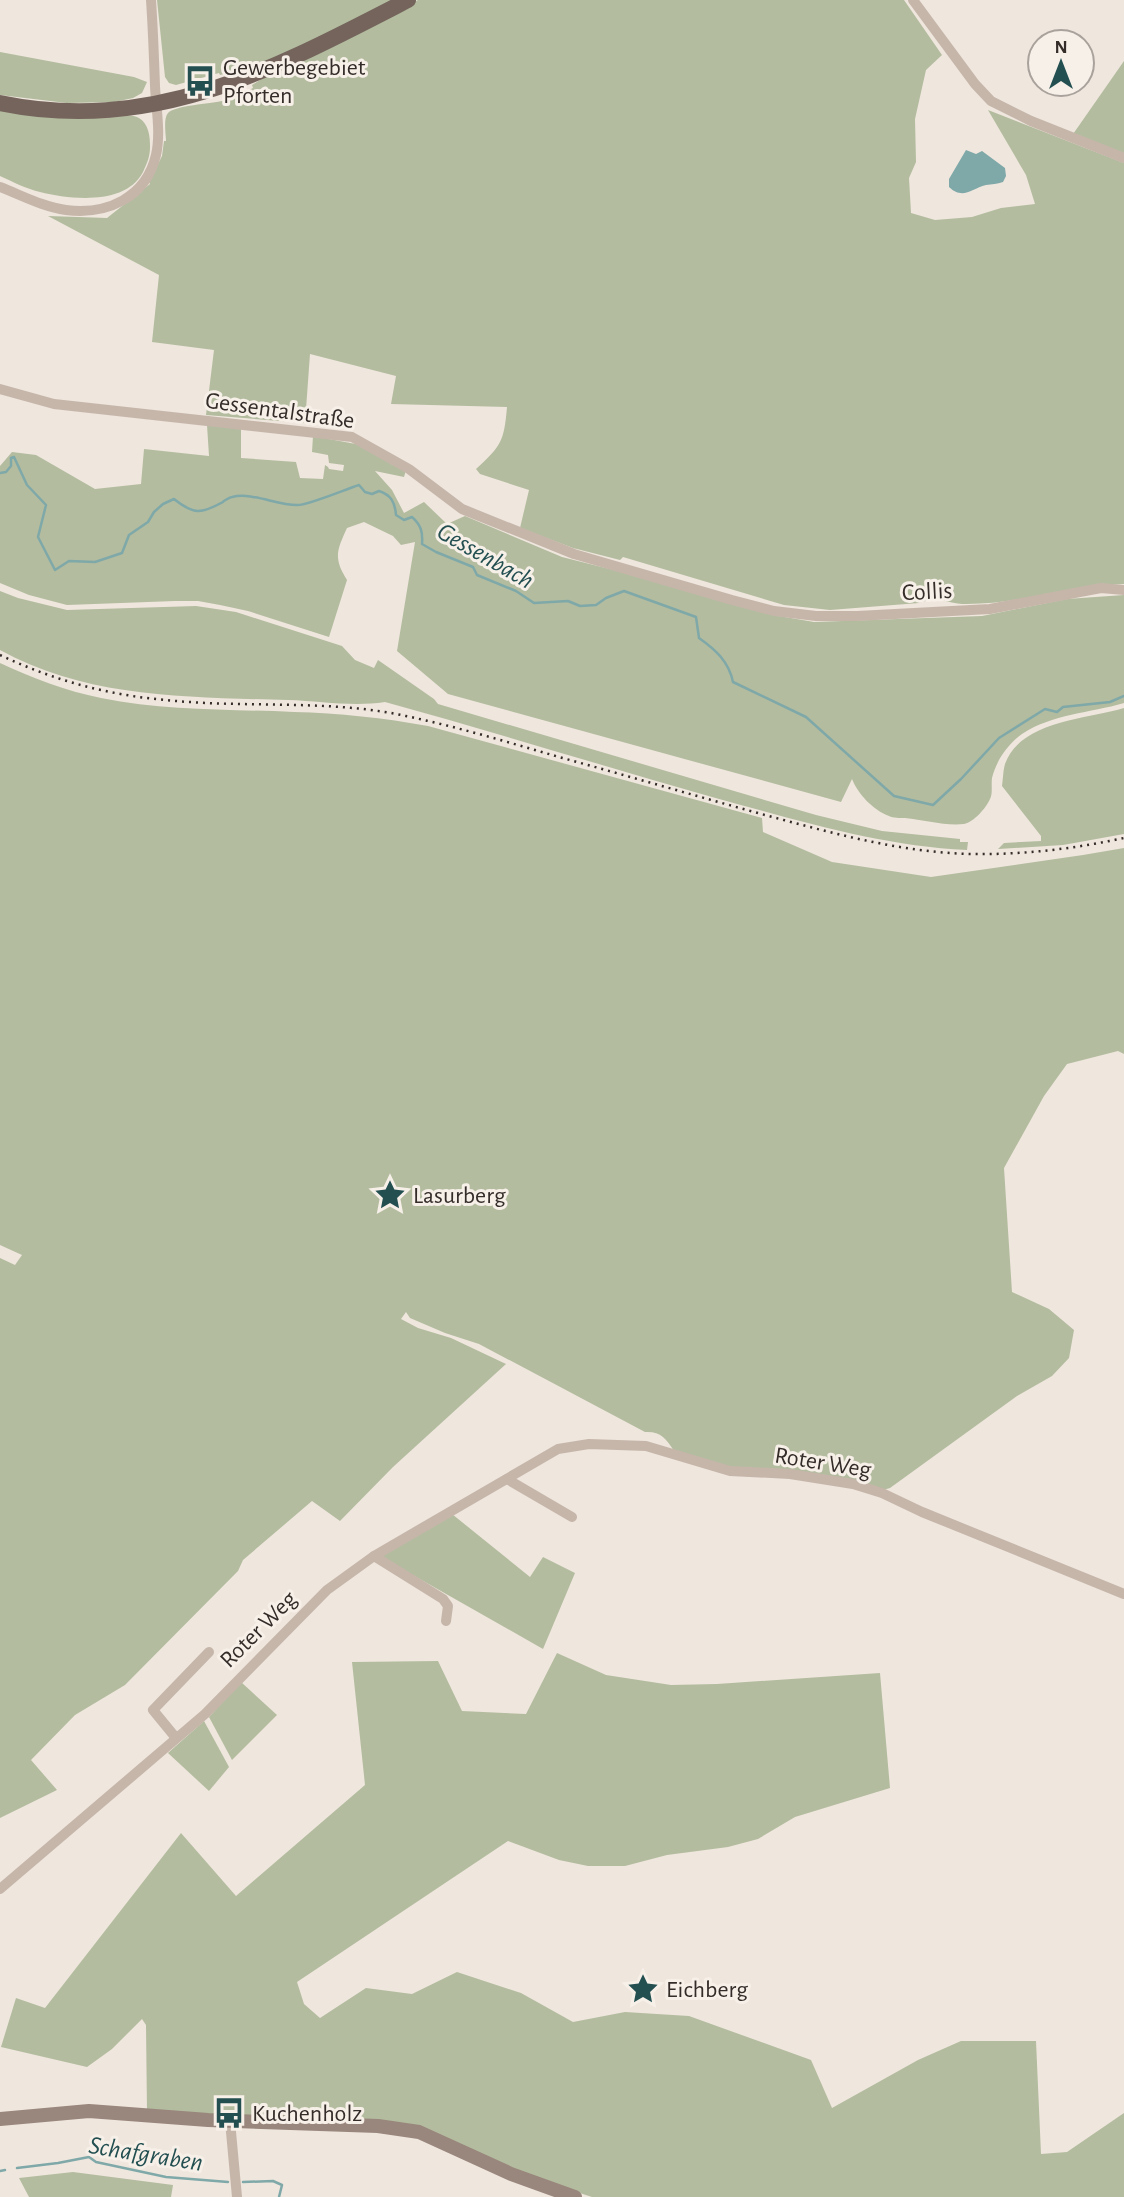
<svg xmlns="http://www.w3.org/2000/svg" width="1124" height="2197" font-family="'Alegreya Sans',sans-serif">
<rect width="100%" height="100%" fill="#efe6dd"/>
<g fill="#b3bc9f">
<path d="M157 0H394C339 28 282 62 220 75L219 73 176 85 169 83 165 77Z"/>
<path d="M418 0H904L942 55 926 70 915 119 916 162 909 178 911 213 935 220 972 217 1001 208 1035 204 1026 175 988 110 1124 163V584C1071 585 1020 604 967 604 947 604 939 595 919 603L830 610 784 605 623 557 620 560 573 548 520 528 529 490 480 474 476 469C501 446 504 442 507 407L391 404 396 376 310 354 305 423 206 415 214 350 152 342 159 275 48 216 107 218 150 184 149 182 162 156 164 141H166C166 134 163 119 168 113 176 105 210 104 222 101 233 98 243 93 253 88L252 85 265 77Z"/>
<path d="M0 52 134 77 147 82 142 93 133 98 114 102 67 103 0 95Z"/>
<path d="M1124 61V158L1071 137Z"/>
<path d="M0 108C36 114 70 120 107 117 117 117 130 113 139 118 149 124 150 137 150 147 150 157 147 163 143 172 126 205 72 200 40 192 27 189 13 182 0 176Z"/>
<path d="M207 425 241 428V458L296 462 300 478 323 479 325 465 328 467 329 469 343 471 344 465 329 463 328 455 312 452 313 436 361 445 406 470 404 477 375 471 392 490 404 513 424 502 447 524 465 516 562 557 657 581 779 616 814 622 982 616 1067 599 1124 595V703C1090 713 1052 714 1022 734 1008 744 996 761 992 778 991 785 993 793 990 799 986 808 974 822 964 824 945 826 924 820 905 818 900 818 893 818 889 816 873 810 858 794 852 779L841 802 448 694 397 651 415 542 401 545 393 536 364 522 347 528C337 550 333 558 347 580L329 637 248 611 220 605 198 601H175L67 605 29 595 0 583V466L12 452 36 455 95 489 141 484 144 449 209 456Z"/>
<path d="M0 591 18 598 67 610 196 606 236 612 342 646 355 660 374 668 378 660 434 699 438 704 816 815 882 831 960 839V842H968L967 850C880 846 797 820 712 797 603 766 494 732 385 702 353 707 320 701 288 700 190 697 89 699 0 650Z"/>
<path d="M0 663C32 678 66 691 101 698 165 711 229 709 294 712 339 713 384 718 428 726L762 818 763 832 832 862 931 877 1083 855 1124 848V1054L1118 1051 1067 1064 1044 1096 1004 1168 1012 1292 1049 1309 1074 1330 1069 1358 1052 1376 1017 1396 890 1488 883 1490 729 1468 674 1451C666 1438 660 1431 645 1432L479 1344 445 1333 410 1318 406 1312 401 1319 418 1328 451 1338 506 1364 393 1467 340 1521 312 1501 243 1560 238 1571 125 1685 75 1715 31 1760 57 1790 0 1818V1258L15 1265 22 1255 0 1245Z"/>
<path d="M1124 708V834L1063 845 998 849 1004 843 1041 841V836L1002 786C1003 780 1003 771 1005 764 1020 721 1087 719 1124 708Z"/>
<path d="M452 1514 530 1577 543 1557 575 1573 543 1649 381 1557Z"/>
<path d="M557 1653 606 1675 671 1685 717 1684 880 1673 890 1788 795 1817 758 1839 728 1847 667 1855 625 1866H588L559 1860 508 1841 297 1982 304 2004 320 2018 366 1988 412 1994 457 1972 521 1993 573 2022 625 2012 689 2016 811 2060 832 2108 918 2060 961 2041H1036L1041 2154 1067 2152 1124 2113V2197H592L524 2175 415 2128 147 2112 146 2025 142 2019 112 2049 87 2067 1 2047 16 1998 45 2008 181 1833 236 1896 365 1785 352 1662 438 1661 462 1711 526 1714Z"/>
<path d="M241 1682 277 1715 232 1760 209 1717Z"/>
<path d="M204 1721 229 1767 209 1791 168 1753Z"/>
<path d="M73 2172 173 2185 171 2197H29L19 2178Z"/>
</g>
<path fill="#7fa8a9" d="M966 150 976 154 982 151 1005 168 1006 176 1003 182C997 184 992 184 986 185 971 189 963 200 949 187V179Z"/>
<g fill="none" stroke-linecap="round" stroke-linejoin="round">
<g stroke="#7fa8a9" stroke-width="2.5">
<path d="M0 473 6 472 11 466V458L14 457 27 485 46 505 38 537 55 570 69 561 95 562 122 553 129 535 148 522 154 512 163 504 174 499C194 515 201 514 223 502 223 501 231 497 232 497 252 492 276 505 297 505 306 506 346 489 359 485L365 492 372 494 379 491C391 495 395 502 396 515L404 520 412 517C421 525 423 532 422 544L436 552 473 567 477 575 516 591 534 603 568 601 580 606 596 605 606 598 624 591 696 617 699 638C716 650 729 662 733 682L806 717 894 796 933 805 961 779 999 738 1045 709 1057 712 1063 707 1110 702 1124 696"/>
<path d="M17 2168 58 2163 89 2157 96 2162 166 2177 228 2182"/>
<path d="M0 2171 5 2170"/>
<path d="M243 2182 273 2181 282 2185 279 2197"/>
</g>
<g stroke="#c6b6aa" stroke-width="10">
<path d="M913 0 975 84 991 101 1031 121 1124 158"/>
<path d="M0 187C21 195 43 207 66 210 107 215 146 198 156 155 161 133 156 108 155 86 154 57 153 29 151 0"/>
<path d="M0 389 54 404 352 437 409 469 462 509 574 554 732 600 774 611 816 616H857L990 609 1101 588 1124 590"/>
<path d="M507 1479 572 1517"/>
<path d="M374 1556 443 1599 448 1606 446 1621"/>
<path d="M176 1738 153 1710 209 1652"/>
<path d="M0 1889 205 1714 327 1590 374 1556 558 1449 589 1444 646 1446 730 1471 790 1474 853 1484 882 1493 922 1512 1124 1594"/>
<path d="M230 2121 237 2197"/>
</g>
<path stroke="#99867c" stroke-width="14" d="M0 2119 89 2111 208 2120 378 2126 419 2132 511 2174 575 2197"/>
<path stroke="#74645c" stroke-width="16" d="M0 103C154 135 276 68 408 0"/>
<path stroke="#342c29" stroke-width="2.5" stroke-dasharray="2 5" stroke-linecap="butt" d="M0 655C53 680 107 695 166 700 241 708 317 700 391 713 448 724 504 741 559 757 628 776 696 796 765 815 832 833 899 852 969 854 1022 855 1073 849 1124 838"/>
</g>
<defs>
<symbol id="bus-bare" viewBox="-9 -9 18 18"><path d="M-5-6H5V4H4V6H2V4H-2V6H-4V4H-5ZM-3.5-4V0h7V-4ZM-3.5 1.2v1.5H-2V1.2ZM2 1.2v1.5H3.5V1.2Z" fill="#234f51" stroke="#f7f0e9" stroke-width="2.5" paint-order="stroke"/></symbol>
<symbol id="sight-bare" viewBox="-9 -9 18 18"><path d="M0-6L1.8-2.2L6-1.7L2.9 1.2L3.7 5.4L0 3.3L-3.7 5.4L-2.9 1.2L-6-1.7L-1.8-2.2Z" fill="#234f51" stroke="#f7f0e9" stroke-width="2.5" paint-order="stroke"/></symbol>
</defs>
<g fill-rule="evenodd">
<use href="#bus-bare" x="178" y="59" width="44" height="44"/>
<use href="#sight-bare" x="368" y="1173" width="44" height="44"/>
<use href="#sight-bare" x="621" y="1967" width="44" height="44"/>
<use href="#bus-bare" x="207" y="2091" width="44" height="44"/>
</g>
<g text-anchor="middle" stroke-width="6" stroke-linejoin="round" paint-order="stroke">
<g font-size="24" fill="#342c29" stroke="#f7f0e9" text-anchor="start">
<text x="223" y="75">Gewerbegebiet<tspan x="223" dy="28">Pforten</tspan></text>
<text x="413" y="1203">Lasurberg</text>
<text x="666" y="1997">Eichberg</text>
<text x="252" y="2121">Kuchenholz</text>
</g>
<g font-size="24" fill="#342c29" stroke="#f7f0e9">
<text transform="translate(280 410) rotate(8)" y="8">Gessentalstraße</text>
<text transform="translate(927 591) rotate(-3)" y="8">Collis</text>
<text transform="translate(823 1462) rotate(9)" y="8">Roter Weg</text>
<text transform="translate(258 1629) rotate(-45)" y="8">Roter Weg</text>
</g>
<g font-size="26" font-style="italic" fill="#234f51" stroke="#f7f0e9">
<text transform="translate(486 555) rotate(30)" y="9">Gessenbach</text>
<text transform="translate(146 2153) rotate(9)" y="9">Schafgraben</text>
</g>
</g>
<g transform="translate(1061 63)"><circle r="33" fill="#f7f0e9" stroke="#a9a29c" stroke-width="2"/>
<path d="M0-5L12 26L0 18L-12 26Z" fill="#234f51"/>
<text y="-10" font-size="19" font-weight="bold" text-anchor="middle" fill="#342c29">N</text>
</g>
</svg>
